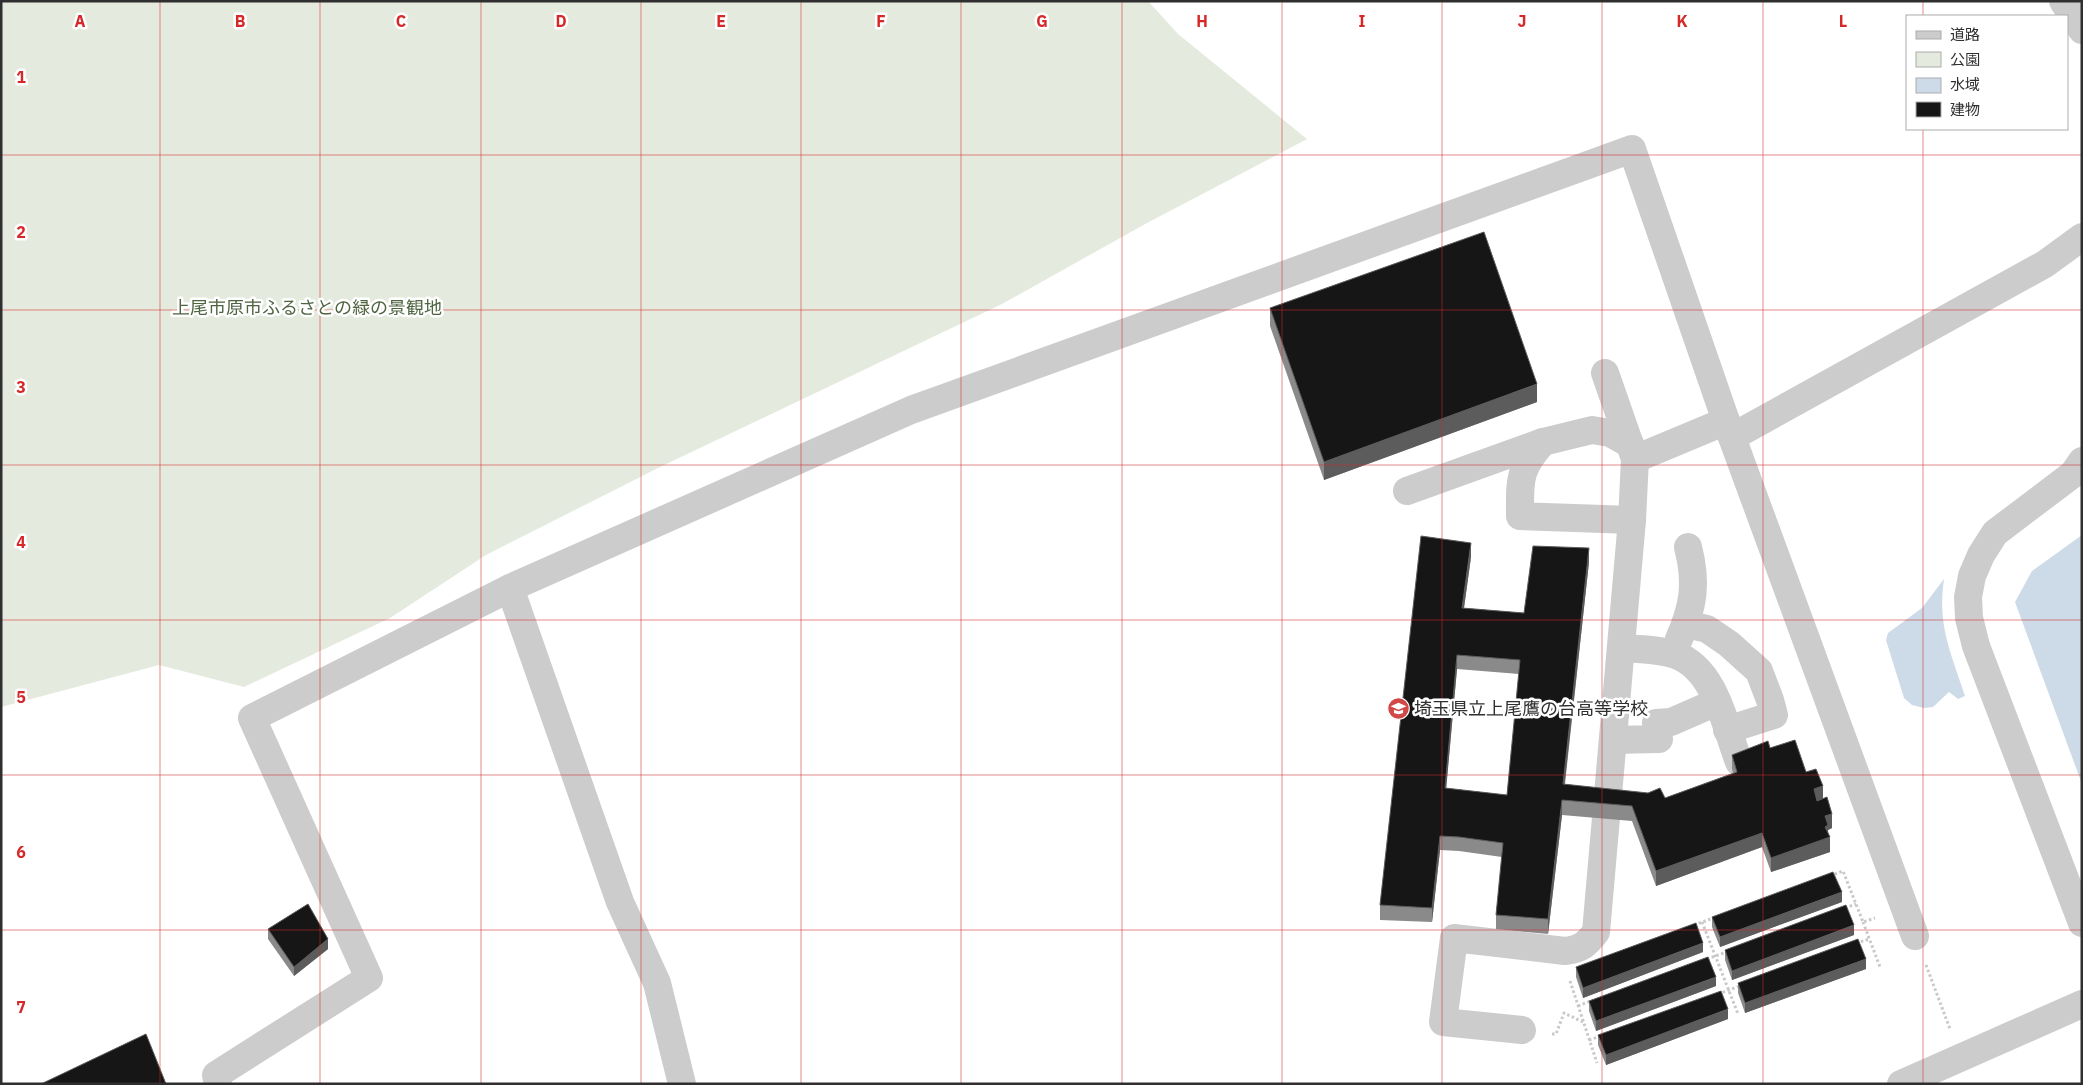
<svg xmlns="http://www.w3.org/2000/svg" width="2083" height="1085" font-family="'IBM Plex Sans','Noto Sans JP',sans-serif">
<rect width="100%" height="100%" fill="#fff"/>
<path fill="#e4eade" d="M1 1H1148L1178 34 1307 139 1147 223 1002 304 660 467 486 555 390 618 244 687 159 665 1 707Z"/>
<g fill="#cddbe8">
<path d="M2082 535V784L2015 602 2032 571Z"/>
<path d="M1944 579C1937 625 1951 653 1965 696L1958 699 1949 692 1933 707 1924 708 1912 705 1904 698 1886 640 1888 633 1922 608Z"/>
</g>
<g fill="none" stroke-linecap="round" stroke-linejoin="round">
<g stroke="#c9c9c9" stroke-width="3" stroke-dasharray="2.5 2.5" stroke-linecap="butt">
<path d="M1830 876 1843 871 1863 922 1875 918"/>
<path d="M1845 908 1856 904"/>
<path d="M1702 922 1738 1014"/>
<path d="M1863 922 1880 967"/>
<path d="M1694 925 1716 917"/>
<path d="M1856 943 1870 939"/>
<path d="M1707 959 1729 951"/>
<path d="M1926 965 1950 1029"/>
<path d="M1570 981 1597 1063"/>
<path d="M1718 994 1740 986"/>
<path d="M1578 1006 1593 1000"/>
<path d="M1552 1034H1556L1564 1013 1583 1022"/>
<path d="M1589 1040 1601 1036"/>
</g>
<g stroke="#ccc" stroke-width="28">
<path d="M2063 1 2082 30"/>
<path d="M1605 373 1635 459 1726 421"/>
<path d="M1732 437 2045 264 2082 237"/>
<path d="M1543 442C1518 470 1520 480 1520 516L1632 520 1635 459"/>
<path d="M2082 461 2073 474 1995 533 1981 555 1972 576 1968 597 1969 618 1976 646 2082 923"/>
<path d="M1407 491 1543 442 1592 430 1610 433 1630 444"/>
<path d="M1686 624 1707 629 1729 644 1759 671 1770 700 1774 715 1727 730"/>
<path d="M1679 639C1694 606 1697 582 1688 547"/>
<path d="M1622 648C1639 649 1659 649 1676 655 1716 670 1725 726 1739 762"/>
<path d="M1613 740 1659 739 1656 723 1671 722 1717 702"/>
<path d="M1522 1030 1443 1022 1454 938 1565 951C1581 949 1586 945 1596 932L1632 520"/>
<path d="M218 1084 216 1075 369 978 252 718 510 588"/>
<path d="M682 1084 657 983 620 902 510 588 911 410 1632 149 1726 421 1915 936"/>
<path d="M1901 1084 2082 1004"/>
</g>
</g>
<g fill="#8a8a8a" fill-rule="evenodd">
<path d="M1270 308 1537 402 1324 480 1270 326Z"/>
<path d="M1471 557 1464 608 1524 613 1589 562 1565 784 1665 798 1733 773 1732 769V755L1770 748 1806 772 1823 799 1832 828 1828 830 1830 852 1771 872 1762 847 1656 886 1632 821 1562 815 1548 934 1496 929V915L1502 857 1459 851 1440 850 1432 922 1380 920V905ZM1457 669 1519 674 1507 795 1446 788Z"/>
<path d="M1842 902 1720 947 1712 927V917Z"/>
<path d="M268 929 328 949 294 976 268 939Z"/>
<path d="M1854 935 1732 980 1725 960V950Z"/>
<path d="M1703 952 1583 998 1576 977V967Z"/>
<path d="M1866 969 1745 1013 1738 993V983Z"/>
<path d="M1716 986 1596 1031 1589 1011V1001Z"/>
<path d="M1728 1019 1606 1065 1598 1045V1035Z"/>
</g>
<g fill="#5c5c5c">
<path d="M1537 384V402L1324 480V462Z"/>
<path d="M1471 543V557L1462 622V608Z"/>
<path d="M1589 548V562L1563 798V784Z"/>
<path d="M1457 655V669L1445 802V788Z"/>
<path d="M1823 786V800L1814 803V789Z"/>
<path d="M1562 800V815L1548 934V919Z"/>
<path d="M1832 814V828L1828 830V838L1830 837V852L1771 872V858L1825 816Z"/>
<path d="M1762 833V847L1656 886V871Z"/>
<path d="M1440 836V850L1432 922V908Z"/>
<path d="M1842 892V902L1720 947V937Z"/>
<path d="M1854 925V935L1732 980V971Z"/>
<path d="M328 939V949L294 976V967Z"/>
<path d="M1703 943V952L1583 998V988Z"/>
<path d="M1866 959V969L1745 1013V1003Z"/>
<path d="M1716 977V986L1596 1031V1021Z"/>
<path d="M1728 1009V1019L1606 1065V1055Z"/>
</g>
<g fill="#161616" stroke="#5c5c5c" fill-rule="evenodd">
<path d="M1484 232 1537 384 1324 462 1270 308Z"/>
<path d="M1421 536 1471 543 1462 608 1524 613 1533 546 1589 548 1563 784 1648 793 1660 788 1665 798 1737 772 1732 755 1768 741 1770 748 1795 740 1806 772 1816 769 1823 786 1814 789 1817 801 1827 797 1832 814 1825 816 1828 825 1825 827 1830 837 1771 858 1762 833 1656 871 1632 806 1562 800 1548 919 1496 915 1503 843 1459 837 1440 836 1432 908 1380 905ZM1457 655 1520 660 1507 795 1445 788Z"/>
<path d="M1833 872 1842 892 1720 937 1712 917Z"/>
<path d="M308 904 328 939 294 967 268 929Z"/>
<path d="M1846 905 1854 925 1732 971 1725 950Z"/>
<path d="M1696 923 1703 943 1583 988 1576 967Z"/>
<path d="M1858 939 1866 959 1745 1003 1738 983Z"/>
<path d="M1708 957 1716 977 1596 1021 1589 1001Z"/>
<path d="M1721 991 1728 1009 1606 1055 1598 1035Z"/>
<path d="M146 1034 166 1084H41Z"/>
</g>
<path fill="none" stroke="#d62828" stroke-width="1" stroke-opacity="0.55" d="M160 1V1084M320 1V1084M481 1V1084M641 1V1084M801 1V1084M961 1V1084M1122 1V1084M1282 1V1084M1442 1V1084M1602 1V1084M1763 1V1084M1923 1V16M1923 129V1084M1 155H2082M1 310H2082M1 465H2082M1 620H2082M1 775H2082M1 930H2082"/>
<defs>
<symbol id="school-disc" viewBox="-11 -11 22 22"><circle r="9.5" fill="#d04947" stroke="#fff"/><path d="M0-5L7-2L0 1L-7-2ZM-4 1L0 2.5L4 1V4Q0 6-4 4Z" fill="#fff"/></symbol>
</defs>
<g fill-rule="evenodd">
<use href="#school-disc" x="1386" y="696" width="25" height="25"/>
</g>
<g text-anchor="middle" stroke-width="5" stroke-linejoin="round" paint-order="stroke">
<g font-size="18" fill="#4f6541" stroke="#fff">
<text x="307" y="314">上尾市原市ふるさとの緑の景観地</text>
</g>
<g font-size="18" fill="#2f2f2f" stroke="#fff" text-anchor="start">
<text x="1414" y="715">埼玉県立上尾鷹の台高等学校</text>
</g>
</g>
<g font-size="16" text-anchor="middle" font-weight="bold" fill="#d62828" stroke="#fff" stroke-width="5" stroke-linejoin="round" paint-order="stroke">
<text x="80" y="27">A</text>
<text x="240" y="27">B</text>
<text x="401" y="27">C</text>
<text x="561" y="27">D</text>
<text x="721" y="27">E</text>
<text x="881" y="27">F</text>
<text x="1042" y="27">G</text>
<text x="1202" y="27">H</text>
<text x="1362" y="27">I</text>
<text x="1522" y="27">J</text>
<text x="1682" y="27">K</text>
<text x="1843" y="27">L</text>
<text x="21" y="83">1</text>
<text x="21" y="238">2</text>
<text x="21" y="393">3</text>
<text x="21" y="548">4</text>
<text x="21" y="703">5</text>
<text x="21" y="858">6</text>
<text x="21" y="1013">7</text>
</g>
<rect width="2083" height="1085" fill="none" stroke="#2f2f2f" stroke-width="5"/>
<rect x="1906" y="15" width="162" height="115" fill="#ffffff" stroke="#acacac"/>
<rect x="1916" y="31" width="25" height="8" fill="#cccccc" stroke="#acacac"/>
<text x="1950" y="40" font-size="15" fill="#2f2f2f">道路</text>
<rect x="1916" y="52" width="25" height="15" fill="#e4eade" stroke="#acacac"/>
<text x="1950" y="65" font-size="15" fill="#2f2f2f">公園</text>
<rect x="1916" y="78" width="25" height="15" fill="#cddbe8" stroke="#acacac"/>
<text x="1950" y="90" font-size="15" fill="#2f2f2f">水域</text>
<rect x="1916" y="102" width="25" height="15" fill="#161616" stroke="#acacac"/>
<text x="1950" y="115" font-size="15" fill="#2f2f2f">建物</text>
</svg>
